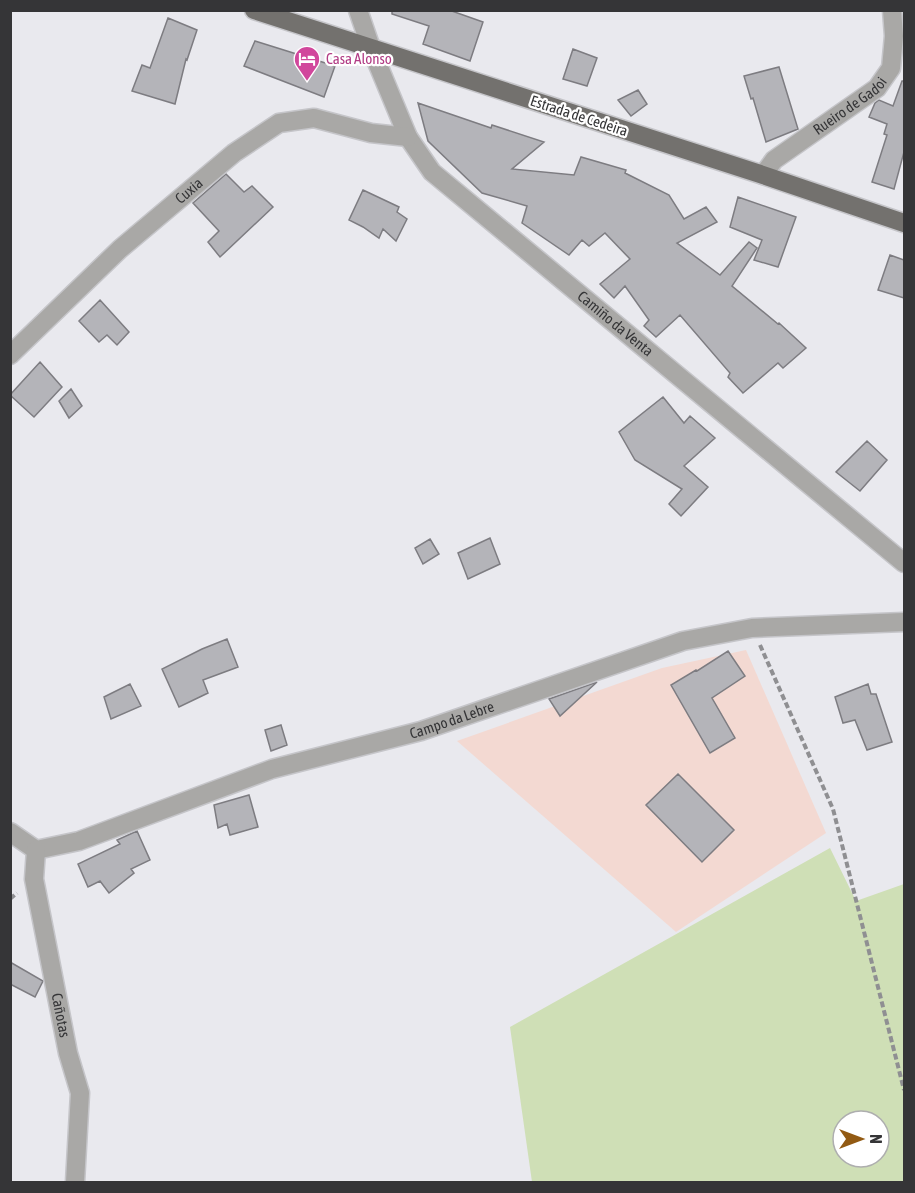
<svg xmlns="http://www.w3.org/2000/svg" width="915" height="1193" viewBox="0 0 915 1193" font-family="'Asap Condensed',sans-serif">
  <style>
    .industrial { fill: #f3d9d2 }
    .green { fill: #cfdfb6; fill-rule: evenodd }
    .building { fill: #b4b4b9; stroke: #7d7c81; stroke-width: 1.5 }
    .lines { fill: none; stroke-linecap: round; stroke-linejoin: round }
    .street-casing { stroke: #c5c5c9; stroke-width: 21 }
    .primary-casing { stroke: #c5c5c9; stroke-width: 21 }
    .path { stroke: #8f8f92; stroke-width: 4; stroke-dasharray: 6 3; stroke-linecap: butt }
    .street { stroke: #a9a8a6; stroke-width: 18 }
    .primary { stroke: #73716e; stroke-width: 18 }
    .labels { text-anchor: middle; stroke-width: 4.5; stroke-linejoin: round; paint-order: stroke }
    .hotel-label { font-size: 15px; fill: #b23c85; stroke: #fff; text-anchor: start }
    .street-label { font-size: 15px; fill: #353537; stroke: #fff }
  </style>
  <rect width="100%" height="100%" fill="#e9e9ee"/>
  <path class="industrial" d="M 746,650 L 826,833 L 676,932 L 457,741 L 662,668 Z"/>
  <path class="green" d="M 830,848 L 856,901 L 904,884 L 904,1182 L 532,1182 L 510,1027 ZM 843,1121 L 879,1121 L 879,1157 L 843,1157 Z"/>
  <path class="building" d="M 392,10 L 449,10 L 483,22 L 470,61 L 423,44 L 429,26 L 392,14 Z
    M 168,18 L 197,30 L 187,60 L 186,59 L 175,104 L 132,91 L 142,65 L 150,68 Z
    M 255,41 L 335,66 L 324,97 L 244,66 Z
    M 573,49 L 597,58 L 587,86 L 563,79 Z
    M 779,67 L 798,129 L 766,142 L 753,98 L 751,99 L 744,76 Z
    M 902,81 L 904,81 L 904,152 L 894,189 L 872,182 L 887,135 L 884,134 L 887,124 L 869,117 L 875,103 L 879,100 L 893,106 Z
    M 638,90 L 647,104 L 631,116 L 618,100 Z
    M 418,103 L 491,128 L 492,125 L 544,142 L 512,169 L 574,175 L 581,157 L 626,170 L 625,173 L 669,195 L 684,219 L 706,207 L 717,222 L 677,243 L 720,275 L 749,242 L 757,248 L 732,286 L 778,324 L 779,323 L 806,348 L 783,368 L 778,363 L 743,393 L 728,377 L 730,373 L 680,315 L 656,337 L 644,326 L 649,320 L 625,286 L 614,298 L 600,284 L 630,259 L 605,233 L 589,246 L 582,240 L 569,255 L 522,223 L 527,206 L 482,193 L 428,141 Z
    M 226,174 L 244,192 L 252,186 L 273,207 L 220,257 L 208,242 L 219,231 L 193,203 Z
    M 363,190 L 399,207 L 397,212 L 407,219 L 396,241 L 383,229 L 379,238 L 363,227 L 349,220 Z
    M 738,197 L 796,217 L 778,267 L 754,260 L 762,240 L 730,227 Z
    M 890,255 L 904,260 L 904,298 L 878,290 Z
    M 100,300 L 129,332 L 117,345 L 107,335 L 99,342 L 79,321 Z
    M 40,362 L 62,387 L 34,417 L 10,395 Z
    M 71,389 L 82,406 L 69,418 L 59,401 Z
    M 663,397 L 684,423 L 690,416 L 715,438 L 684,466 L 708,487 L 681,516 L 669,504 L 682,489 L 635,460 L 619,432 Z
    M 867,441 L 887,460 L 860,491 L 836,472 Z
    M 490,538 L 500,564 L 468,579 L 458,553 Z
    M 430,539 L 439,554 L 423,564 L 415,548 Z
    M 227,639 L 238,667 L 203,680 L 208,693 L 179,707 L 162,669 L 202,649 Z
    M 728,651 L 745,676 L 712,698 L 735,738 L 710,753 L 671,685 L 696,670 L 697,671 Z
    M 597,682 L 560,716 L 549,699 Z
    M 130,684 L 141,706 L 111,719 L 104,697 Z
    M 868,684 L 871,694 L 876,694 L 892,742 L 867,750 L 855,720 L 843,723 L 835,697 Z
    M 281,725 L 287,745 L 271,751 L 265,730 Z
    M 678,774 L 734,830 L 702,862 L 646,805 Z
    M 249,795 L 258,827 L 230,835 L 227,824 L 218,828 L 214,805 Z
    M 137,831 L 150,860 L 131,869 L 134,873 L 109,893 L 100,881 L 88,887 L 78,864 L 120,844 L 117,840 Z
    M 10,962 L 43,981 L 35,997 L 10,984 Z"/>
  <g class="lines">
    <g class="street-casing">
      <g id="street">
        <path id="s1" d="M 358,10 L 371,48 L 408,137 L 432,172 L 904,563"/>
        <path id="s2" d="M 763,175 L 774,160 L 877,88 L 891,68 L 894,36 L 892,10"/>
        <path id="s3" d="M 10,355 L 120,249 L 234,153 L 279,123 L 314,118 L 371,133 L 408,137"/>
        <path id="s4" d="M 10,832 L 36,850 L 79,841 L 272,769 L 421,731 L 683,641 L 752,628 L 904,622"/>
        <path id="s5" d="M 36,850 L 34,879 L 68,1053 L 80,1093 L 75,1182"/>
      </g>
    </g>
    <g class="primary-casing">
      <path id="primary" d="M 254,10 L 763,175 L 904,223"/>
    </g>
    <path class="path" d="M 760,645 L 833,809 L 904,1090
      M 10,899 L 17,893"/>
    <use href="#street" class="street"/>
    <use href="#primary" class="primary"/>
  </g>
  <defs>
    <g id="hotel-pin" transform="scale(1.35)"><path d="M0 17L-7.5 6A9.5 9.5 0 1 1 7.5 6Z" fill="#d1479c" stroke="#fff"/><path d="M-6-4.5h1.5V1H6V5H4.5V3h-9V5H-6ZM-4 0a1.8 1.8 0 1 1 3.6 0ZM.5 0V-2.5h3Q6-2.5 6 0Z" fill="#fff"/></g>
  </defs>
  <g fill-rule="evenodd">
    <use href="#hotel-pin" x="307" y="59"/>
  </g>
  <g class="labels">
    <g class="hotel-label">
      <text x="326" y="64">Casa Alonso</text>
    </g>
    <g class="street-label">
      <text dy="5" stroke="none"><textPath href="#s2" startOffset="112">Rueiro de Gadoi</textPath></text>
      <text transform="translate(579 116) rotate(18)" y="5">Estrada de Cedeira</text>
      <text dy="5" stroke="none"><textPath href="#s3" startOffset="243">Cuxia</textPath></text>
      <text dy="5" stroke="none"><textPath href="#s1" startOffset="417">Camiño da Venta</textPath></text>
      <text dy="5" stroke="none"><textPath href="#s4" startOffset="468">Campo da Lebre</textPath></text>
      <text dy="5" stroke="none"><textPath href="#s5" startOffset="168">Cañotas</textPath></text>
    </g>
  </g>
  <rect width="915" height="1193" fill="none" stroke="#353537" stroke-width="24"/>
  <g transform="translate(861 1139) rotate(90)"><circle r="28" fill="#ffffff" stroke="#aeaeaf" stroke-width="1.5"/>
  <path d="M0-4.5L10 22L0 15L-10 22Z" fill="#925a13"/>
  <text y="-9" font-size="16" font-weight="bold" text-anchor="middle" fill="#353537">N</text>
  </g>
</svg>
